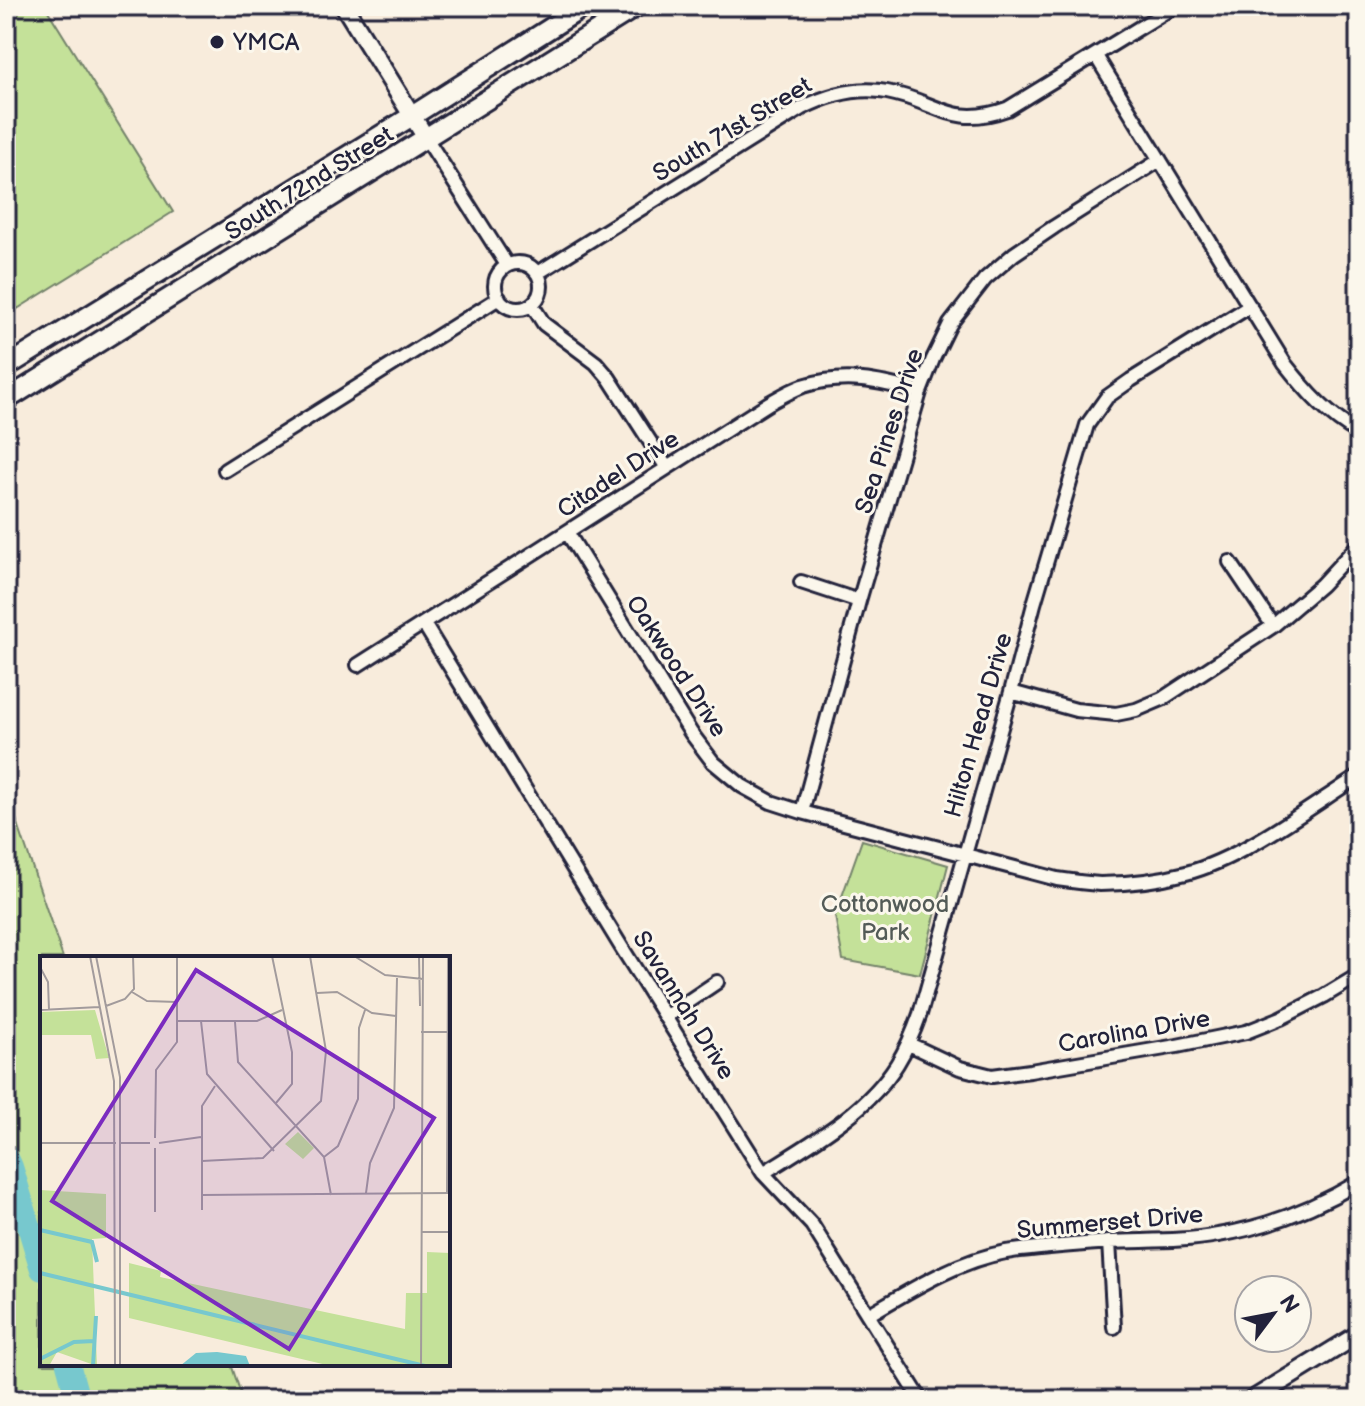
<svg xmlns="http://www.w3.org/2000/svg" width="1365" height="1406" viewBox="0 0 1365 1406" font-family="'Balsamiq Sans',sans-serif">
  <style>
    .green { fill: #c4e199; stroke: #73826a; stroke-width: 2 }
    .lines { fill: none; stroke-linecap: round; stroke-linejoin: round }
    .river { stroke: #77c8ce; stroke-width: 24 }
    .street-casing { stroke: #22223b; stroke-width: 18 }
    .secondary-casing { stroke: #22223b; stroke-width: 22 }
    .primary-casing { stroke: #22223b; stroke-width: 24 }
    .street { stroke: #fbf7ec; stroke-width: 12 }
    .secondary { stroke: #fbf7ec; stroke-width: 16 }
    .primary { stroke: #fbf7ec; stroke-width: 18 }
    .poi-dot { fill: #22223b; stroke: #fbf7ec; stroke-width: 3 }
    .labels { text-anchor: middle; stroke-width: 6; stroke-linejoin: round; paint-order: stroke }
    .poi-label { font-size: 24px; fill: #22223b; stroke: #fbf7ec; text-anchor: start }
    .street-label { font-size: 24px; fill: #22223b; stroke: #fbf7ec }
    .park-label { font-size: 24px; fill: #535b57; stroke: #fbf7ec }
    .inset-river { fill: none; stroke: #77c8ce; stroke-width: 4 }
    .inset-road { fill: none; stroke: #a29b9c; stroke-width: 2 }
    .view { fill: #7b2cbf; fill-opacity: 0.15; stroke: #7b2cbf; stroke-width: 4 }
    .inset-edge { fill: none; stroke: #22223b; stroke-width: 4 }
  </style>
  <rect width="100%" height="100%" fill="#f8ecdc"/>
  <filter id="ink" filterUnits="userSpaceOnUse"><feTurbulence type="fractalNoise" baseFrequency=".0125" numOctaves="2"/><feDisplacementMap in="SourceGraphic" scale="16" xChannelSelector="R" yChannelSelector="G"/><feConvolveMatrix kernelMatrix="1 2 1 2 8 2 1 2 1" color-interpolation-filters="sRGB"/></filter>
  <g filter="url(#ink)">
    <path class="green" d="M 6,6 L 45,6 L 173,212 L 6,316 Z
      M 6,789 L 63,958 L 42,958 L 42,1364 L 231,1364 L 243,1400 L 6,1400 Z
      M 862,840 L 948,865 L 920,974 L 843,960 L 835,916 Z"/>
    <g class="lines">
      <path class="river" d="M 6,1156 L 11,1167 L 42,1269
        M 68,1364 L 78,1400"/>
      <g class="street-casing">
        <path id="street" d="M 1096,56 L 1285,364 C 1307,392 1328,416 1359,433
          M 426,138 L 507,265
          M495 286a23 23 0 1 1 46 0a23 23 0 1 1-46 0Z
          M 538,273 L 802,108 C 828,95 857,86 887,92 C 937,101 951,129 1007,109 L 1175,6
          M 532,305 L 544,324 L 596,363 L 609,378 L 667,468
          M 225,470 L 499,298
          M 567,532 L 691,733 L 713,762 L 742,786 L 771,802 L 802,812 L 1057,879 C 1071,881 1086,883 1100,884 C 1128,884 1159,880 1186,873 C 1242,859 1310,807 1359,776
          M 1230,562 L 1273,626
          M 801,582 L 859,601
          M 424,624 L 622,948 L 763,1173 L 812,1225 L 921,1400
          M 358,665 L 769,403 C 780,397 792,390 803,386 C 845,373 879,381 920,392
          M 1011,692 L 1076,710 L 1116,714 L 1136,710 L 1162,699 L 1273,626 L 1321,585 L 1359,544
          M 802,812 L 859,601 L 920,392 L 933,359 L 950,324 L 985,279 L 1014,254 L 1054,227 L 1160,160
          M 665,1017 L 717,982
          M 909,1044 L 960,1068 L 992,1076 L 1030,1071 L 1177,1046 L 1246,1032 L 1281,1018 L 1324,996 L 1359,975
          M 763,1173 C 811,1143 866,1113 897,1064 C 907,1048 914,1031 920,1014 L 1011,692 L 1034,604 L 1087,425 L 1107,397 L 1131,380 L 1250,306
          M 1109,1242 L 1114,1327
          M 868,1315 C 911,1290 956,1261 1006,1252 C 1039,1247 1075,1245 1109,1242 C 1145,1240 1181,1242 1218,1235 C 1268,1227 1315,1208 1359,1182"/>
      </g>
      <g class="secondary-casing">
        <path id="secondary" d="M 344,6 L 426,138
          M 1252,1400 L 1359,1334"/>
      </g>
      <g class="primary-casing">
        <path id="primary" d="M 6,367 L 412,116 L 585,6
          M 6,400 L 637,6"/>
      </g>
      <use href="#street" class="street"/>
      <use href="#secondary" class="secondary"/>
      <use href="#primary" class="primary"/>
    </g>
  </g>
  <circle class="poi-dot" cx="217" cy="42" r="8"/>
  <g class="labels">
    <g class="poi-label">
      <text x="233" y="50">YMCA</text>
    </g>
    <g class="street-label">
      <text transform="translate(732 129) rotate(-31)" y="8">South 71st Street</text>
      <text transform="translate(309 183) rotate(-32)" y="8">South 72nd Street</text>
      <text transform="translate(889 431) rotate(-72)" y="8">Sea Pines Drive</text>
      <text transform="translate(618 474) rotate(-33)" y="8">Citadel Drive</text>
      <text transform="translate(677 666) rotate(57)" y="8">Oakwood Drive</text>
      <text transform="translate(978 725) rotate(-74)" y="8">Hilton Head Drive</text>
      <text transform="translate(684 1005) rotate(58)" y="8">Savannah Drive</text>
      <text transform="translate(1134 1031) rotate(-10)" y="8">Carolina Drive</text>
      <text transform="translate(1110 1222) rotate(-5)" y="8">Summerset Drive</text>
    </g>
    <g class="park-label">
      <text x="885" y="912">Cottonwood<tspan x="885" dy="28">Park</tspan></text>
    </g>
  </g>
  <g transform="translate(40 956)">
    <rect width="410" height="410" fill="#f8ecdc"/>
    <path d="M 55,54 L 69,102 L 56,103 L 51,79 L 0,79 L 0,56 ZM 258,176 L 274,192 L 263,203 L 245,188 ZM 0,234 L 66,238 L 66,282 L 52,283 L 57,410 L 17,396 L 9,410 L 0,410 ZM 387,296 L 410,297 L 410,410 L 291,410 L 89,362 L 89,307 L 121,315 L 120,321 L 365,373 L 366,337 L 387,337 Z" fill="#c4e199"/>
    <path d="M 177,396 L 206,400 L 210,410 L 140,410 L 156,397 Z" fill="#77c8ce"/>
    <path class="inset-river" d="M 0,274 L 52,286 L 57,306M 0,317 L 385,410M 0,403 L 34,386 L 54,385M 53,410 L 56,360"/>
    <path class="inset-road" d="M 50,0 L 74,125 L 75,410M 56,0 L 80,121 L 80,410M 232,0 L 252,96 L 252,128 L 236,147M 314,0 L 345,19 L 383,23M 379,0 L 380,50M 0,11 L 8,26 L 9,54M 92,36 L 107,45 L 137,46M 277,37 L 297,36 L 332,57 L 356,60M 66,50 L 85,43 L 94,33 L 93,0M 0,54 L 59,51M 137,65 L 217,65 L 242,54M 161,65 L 167,118 L 234,195M 195,66 L 198,106 L 284,201 L 291,239M 381,76 L 410,76M 115,182 L 116,114 L 137,86 L 137,0M 0,187 L 76,187M 80,187 L 110,187M 119,187 L 161,181M 115,192 L 115,256M 284,201 L 298,190 L 318,143 L 319,72 L 325,54M 162,205 L 223,202 L 281,145 L 286,95 L 270,0M 326,237 L 330,207 L 354,152 L 357,22M 407,237 L 408,0M 162,239 L 410,237M 162,254 L 162,150 L 175,130M 381,276 L 410,276M 381,410 L 383,0"/>
    <path class="view" d="M 156,14 L 394,162 L 249,393 L 12,245 Z"/>
    <rect width="410" height="410" class="inset-edge"/>
  </g>
  <rect width="1365" height="1406" fill="none" stroke="#fbf7ec" stroke-width="32"/>
  <rect x="16" y="16" width="1333" height="1374" fill="none" stroke="#22223b" stroke-width="3" filter="url(#ink)"/>
  <g transform="translate(1273 1314) rotate(58)"><circle r="38" fill="#fbf7ec" stroke="#a4a2a5" stroke-width="2"/>
  <path d="M0-6L14 30L0 20L-14 30Z" fill="#22223b"/>
  <text y="-12" font-size="22" font-weight="bold" text-anchor="middle" fill="#22223b">N</text>
  </g>
</svg>
